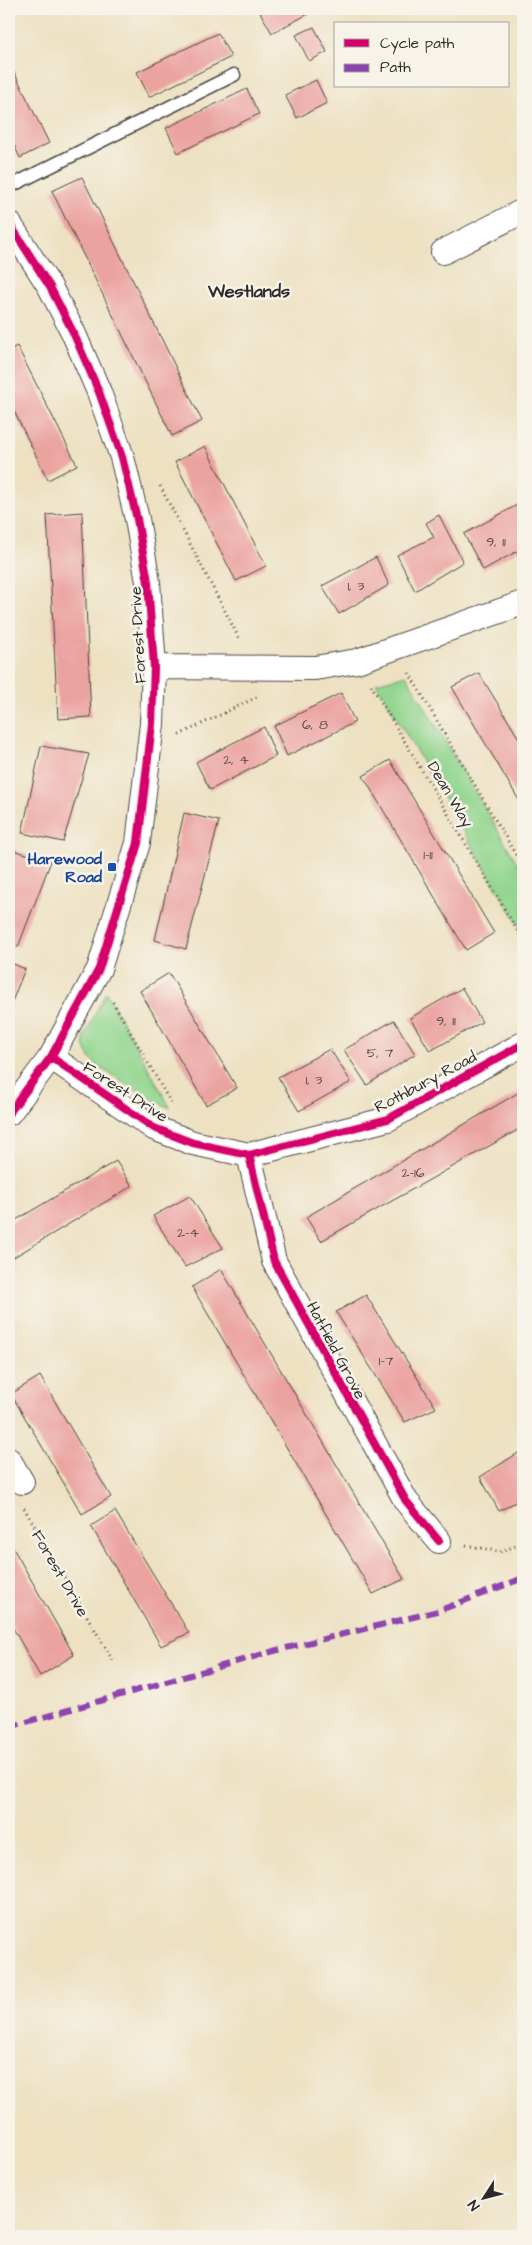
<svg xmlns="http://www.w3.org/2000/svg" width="532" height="2245" viewBox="0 0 532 2245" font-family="'Architects Daughter',sans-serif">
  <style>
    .green { fill: #92d68f; stroke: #5e805d }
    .building { fill: #eba3a0 }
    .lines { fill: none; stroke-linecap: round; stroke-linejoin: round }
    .lane-casing { stroke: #484642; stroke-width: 15 }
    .street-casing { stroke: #484642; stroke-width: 26 }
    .path { stroke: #484642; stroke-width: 3; stroke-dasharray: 1 4; stroke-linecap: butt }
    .lane { stroke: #fff; stroke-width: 12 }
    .street { stroke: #fff; stroke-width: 24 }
    .quiet { stroke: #8e44ad; stroke-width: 6; stroke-dasharray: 12 6; stroke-linecap: butt }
    .cycleway-casing { stroke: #f7f3e8; stroke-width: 11 }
    .cycleway { stroke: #d6006c; stroke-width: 8 }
    .transit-dot { fill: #1a4fb4; stroke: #f7f3e8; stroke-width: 2 }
    .labels { text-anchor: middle; stroke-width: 5; stroke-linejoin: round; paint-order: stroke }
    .number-label { font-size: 14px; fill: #5b4948 }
    .street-label { font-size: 16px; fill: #2b2b2b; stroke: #f7f3e8 }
    .transit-label { font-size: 16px; font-weight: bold; fill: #164399; stroke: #f7f3e8; text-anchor: end }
    .neighbourhood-label { font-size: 18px; font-weight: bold; fill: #2b2b2b; stroke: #f7f3e8 }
  </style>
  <rect width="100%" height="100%" fill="#f7f3e8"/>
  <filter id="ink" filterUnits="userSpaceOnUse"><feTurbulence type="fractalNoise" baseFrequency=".02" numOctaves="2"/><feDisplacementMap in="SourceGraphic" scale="10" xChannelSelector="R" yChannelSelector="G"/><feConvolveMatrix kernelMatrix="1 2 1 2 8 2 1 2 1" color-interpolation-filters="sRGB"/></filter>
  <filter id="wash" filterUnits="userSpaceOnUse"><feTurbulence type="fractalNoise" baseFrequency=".0096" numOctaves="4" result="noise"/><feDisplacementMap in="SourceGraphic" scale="20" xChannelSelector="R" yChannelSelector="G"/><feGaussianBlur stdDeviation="1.12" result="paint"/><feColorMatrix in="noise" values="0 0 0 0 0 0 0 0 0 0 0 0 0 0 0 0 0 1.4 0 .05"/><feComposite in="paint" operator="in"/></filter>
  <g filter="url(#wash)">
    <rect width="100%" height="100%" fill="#ede1c2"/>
    <path class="green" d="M 406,675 L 523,873 L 523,932 L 376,683 Z
      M 106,992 L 170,1107 L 162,1105 L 97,1066 C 89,1057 83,1050 84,1037 Z"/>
    <g id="blocks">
      <path class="building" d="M 258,9 L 318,9 L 272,33 Z
        M 314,27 L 327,52 L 309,61 L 296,35 Z
        M 218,33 L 231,57 L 149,97 L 137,72 Z
        M 9,62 L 49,143 L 20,158 L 9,134 Z
        M 316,80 L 327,103 L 297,118 L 285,95 Z
        M 247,89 L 259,114 L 178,153 L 166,128 Z
        M 82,177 L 202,421 L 172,436 L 52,191 Z
        M 17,346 L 77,465 L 48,480 L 9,401 L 9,350 Z
        M 205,446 L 266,566 L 236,581 L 175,462 Z
        M 519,504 L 523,514 L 523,548 L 483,570 L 464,534 Z
        M 82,512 L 91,717 L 58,719 L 47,515 Z
        M 439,515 L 463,562 L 415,591 L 397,555 L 434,537 L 426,523 Z
        M 376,557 L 389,585 L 339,614 L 322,586 Z
        M 479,673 L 523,745 L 523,807 L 452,687 Z
        M 341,693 L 355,722 L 287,756 L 274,726 Z
        M 264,727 L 276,756 L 210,790 L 196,762 Z
        M 41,746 L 89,754 L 63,842 L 22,833 Z
        M 390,760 L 494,933 L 466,950 L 363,776 Z
        M 184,813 L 219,821 L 186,949 L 155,940 Z
        M 9,849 L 51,861 L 18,947 L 9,945 Z
        M 9,962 L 25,969 L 9,1009 Z
        M 169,973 L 237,1088 L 206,1105 L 140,991 Z
        M 462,988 L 482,1022 L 430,1051 L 410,1018 Z
        M 394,1020 L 415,1054 L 367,1085 L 344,1050 Z
        M 330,1049 L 351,1082 L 299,1111 L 278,1077 Z
        M 523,1090 L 523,1127 L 321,1241 L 306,1217 Z
        M 116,1161 L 132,1186 L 9,1260 L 9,1224 Z
        M 190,1196 L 223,1248 L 185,1267 L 153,1216 Z
        M 221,1269 L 404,1579 L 373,1594 L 192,1287 Z
        M 366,1295 L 436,1408 L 405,1422 L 336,1312 Z
        M 40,1376 L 111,1497 L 82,1514 L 11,1394 Z
        M 523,1450 L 523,1498 L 499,1511 L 480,1477 Z
        M 115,1511 L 189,1633 L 161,1646 L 91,1526 Z
        M 13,1548 L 74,1655 L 40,1676 L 9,1621 L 9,1550 Z"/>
    </g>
  </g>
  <g filter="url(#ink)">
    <use href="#blocks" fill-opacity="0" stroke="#484642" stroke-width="1"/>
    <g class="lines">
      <g class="lane-casing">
        <path id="lane" d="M 9,187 L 234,75"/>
      </g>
      <g class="street-casing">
        <path id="street" d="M 9,223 L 50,287 L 73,332 L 99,392 L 122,457 L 137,519 L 148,582 L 154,667 L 152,724 L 138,843 L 99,969 L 51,1057 L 9,1113
          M 443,252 L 523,211
          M 154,667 L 315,668 L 357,661 L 523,603
          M 51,1057 L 154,1128 L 193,1143 L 249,1155 L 388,1119 L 523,1044
          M 249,1155 L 274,1261 L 406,1501 L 439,1541
          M 9,1460 L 22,1482"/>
      </g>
      <path class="path" d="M 160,486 L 240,640
        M 409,673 L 523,867
        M 371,685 L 523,940
        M 179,735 L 257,697
        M 113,1002 L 171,1103
        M 24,1508 L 113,1661
        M 466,1545 L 500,1552 L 523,1543"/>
      <use href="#lane" class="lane"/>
      <use href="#street" class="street"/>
      <path class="quiet" d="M 9,1727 L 274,1651 L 438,1611 L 523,1578"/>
      <g class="cycleway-casing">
        <path id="cycleway" d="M 9,223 L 50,287 L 73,332 L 99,392 L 122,457 L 137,519 L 148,582 L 154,667 L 152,724 L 138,843 L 99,969 L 51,1057 L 9,1113
          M 51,1057 L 154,1128 L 193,1143 L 249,1155 L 388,1119 L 523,1044
          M 249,1155 L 274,1261 L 406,1501 L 439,1541"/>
      </g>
      <use href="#cycleway" class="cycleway"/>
    </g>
  </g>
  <rect class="transit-dot" x="107" y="862" width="10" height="10" rx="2.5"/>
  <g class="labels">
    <g class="number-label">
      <text x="496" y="546">9, 11</text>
      <text x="356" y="590">1, 3</text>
      <text x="315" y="729">6, 8</text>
      <text x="236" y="764">2, 4</text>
      <text x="428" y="859">1-11</text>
      <text x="446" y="1025">9, 11</text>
      <text x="380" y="1057">5, 7</text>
      <text x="314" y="1084">1, 3</text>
      <text x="413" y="1177">2-16</text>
      <text x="188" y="1237">2-4</text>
      <text x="386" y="1365">1-7</text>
    </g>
    <g class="street-label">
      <text transform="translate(137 635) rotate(-93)" y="6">Forest Drive</text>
      <text transform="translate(451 794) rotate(59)" y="6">Dean Way</text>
      <text transform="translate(425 1081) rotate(-28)" y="6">Rothbury Road</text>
      <text transform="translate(126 1091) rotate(33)" y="6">Forest Drive</text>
      <text transform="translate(337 1350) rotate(62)" y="6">Hatfield Grove</text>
      <text transform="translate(61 1573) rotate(60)" y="6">Forest Drive</text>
    </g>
    <g class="transit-label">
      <text x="102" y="864">Harewood<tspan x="102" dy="18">Road</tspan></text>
    </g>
    <g class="neighbourhood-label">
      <text x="249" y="297">Westlands</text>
    </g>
  </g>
  <rect width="532" height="2245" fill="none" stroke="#f7f3e8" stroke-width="30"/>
  <rect x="334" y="22" width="175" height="65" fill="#f7f3e8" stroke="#a5a39c"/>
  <rect x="344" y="39" width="25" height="8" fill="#d6006c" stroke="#a5a39c"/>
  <text x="380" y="48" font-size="15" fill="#2b2b2b">Cycle path</text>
  <rect x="344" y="64" width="25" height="8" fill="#8e44ad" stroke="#a5a39c"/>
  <text x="380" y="72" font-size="15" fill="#2b2b2b">Path</text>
  <g transform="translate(484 2198) rotate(234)" stroke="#f7f3e8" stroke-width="4" paint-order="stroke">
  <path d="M0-4L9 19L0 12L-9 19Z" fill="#2b2b2b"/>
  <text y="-8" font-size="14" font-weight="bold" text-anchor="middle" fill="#2b2b2b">N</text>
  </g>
</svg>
